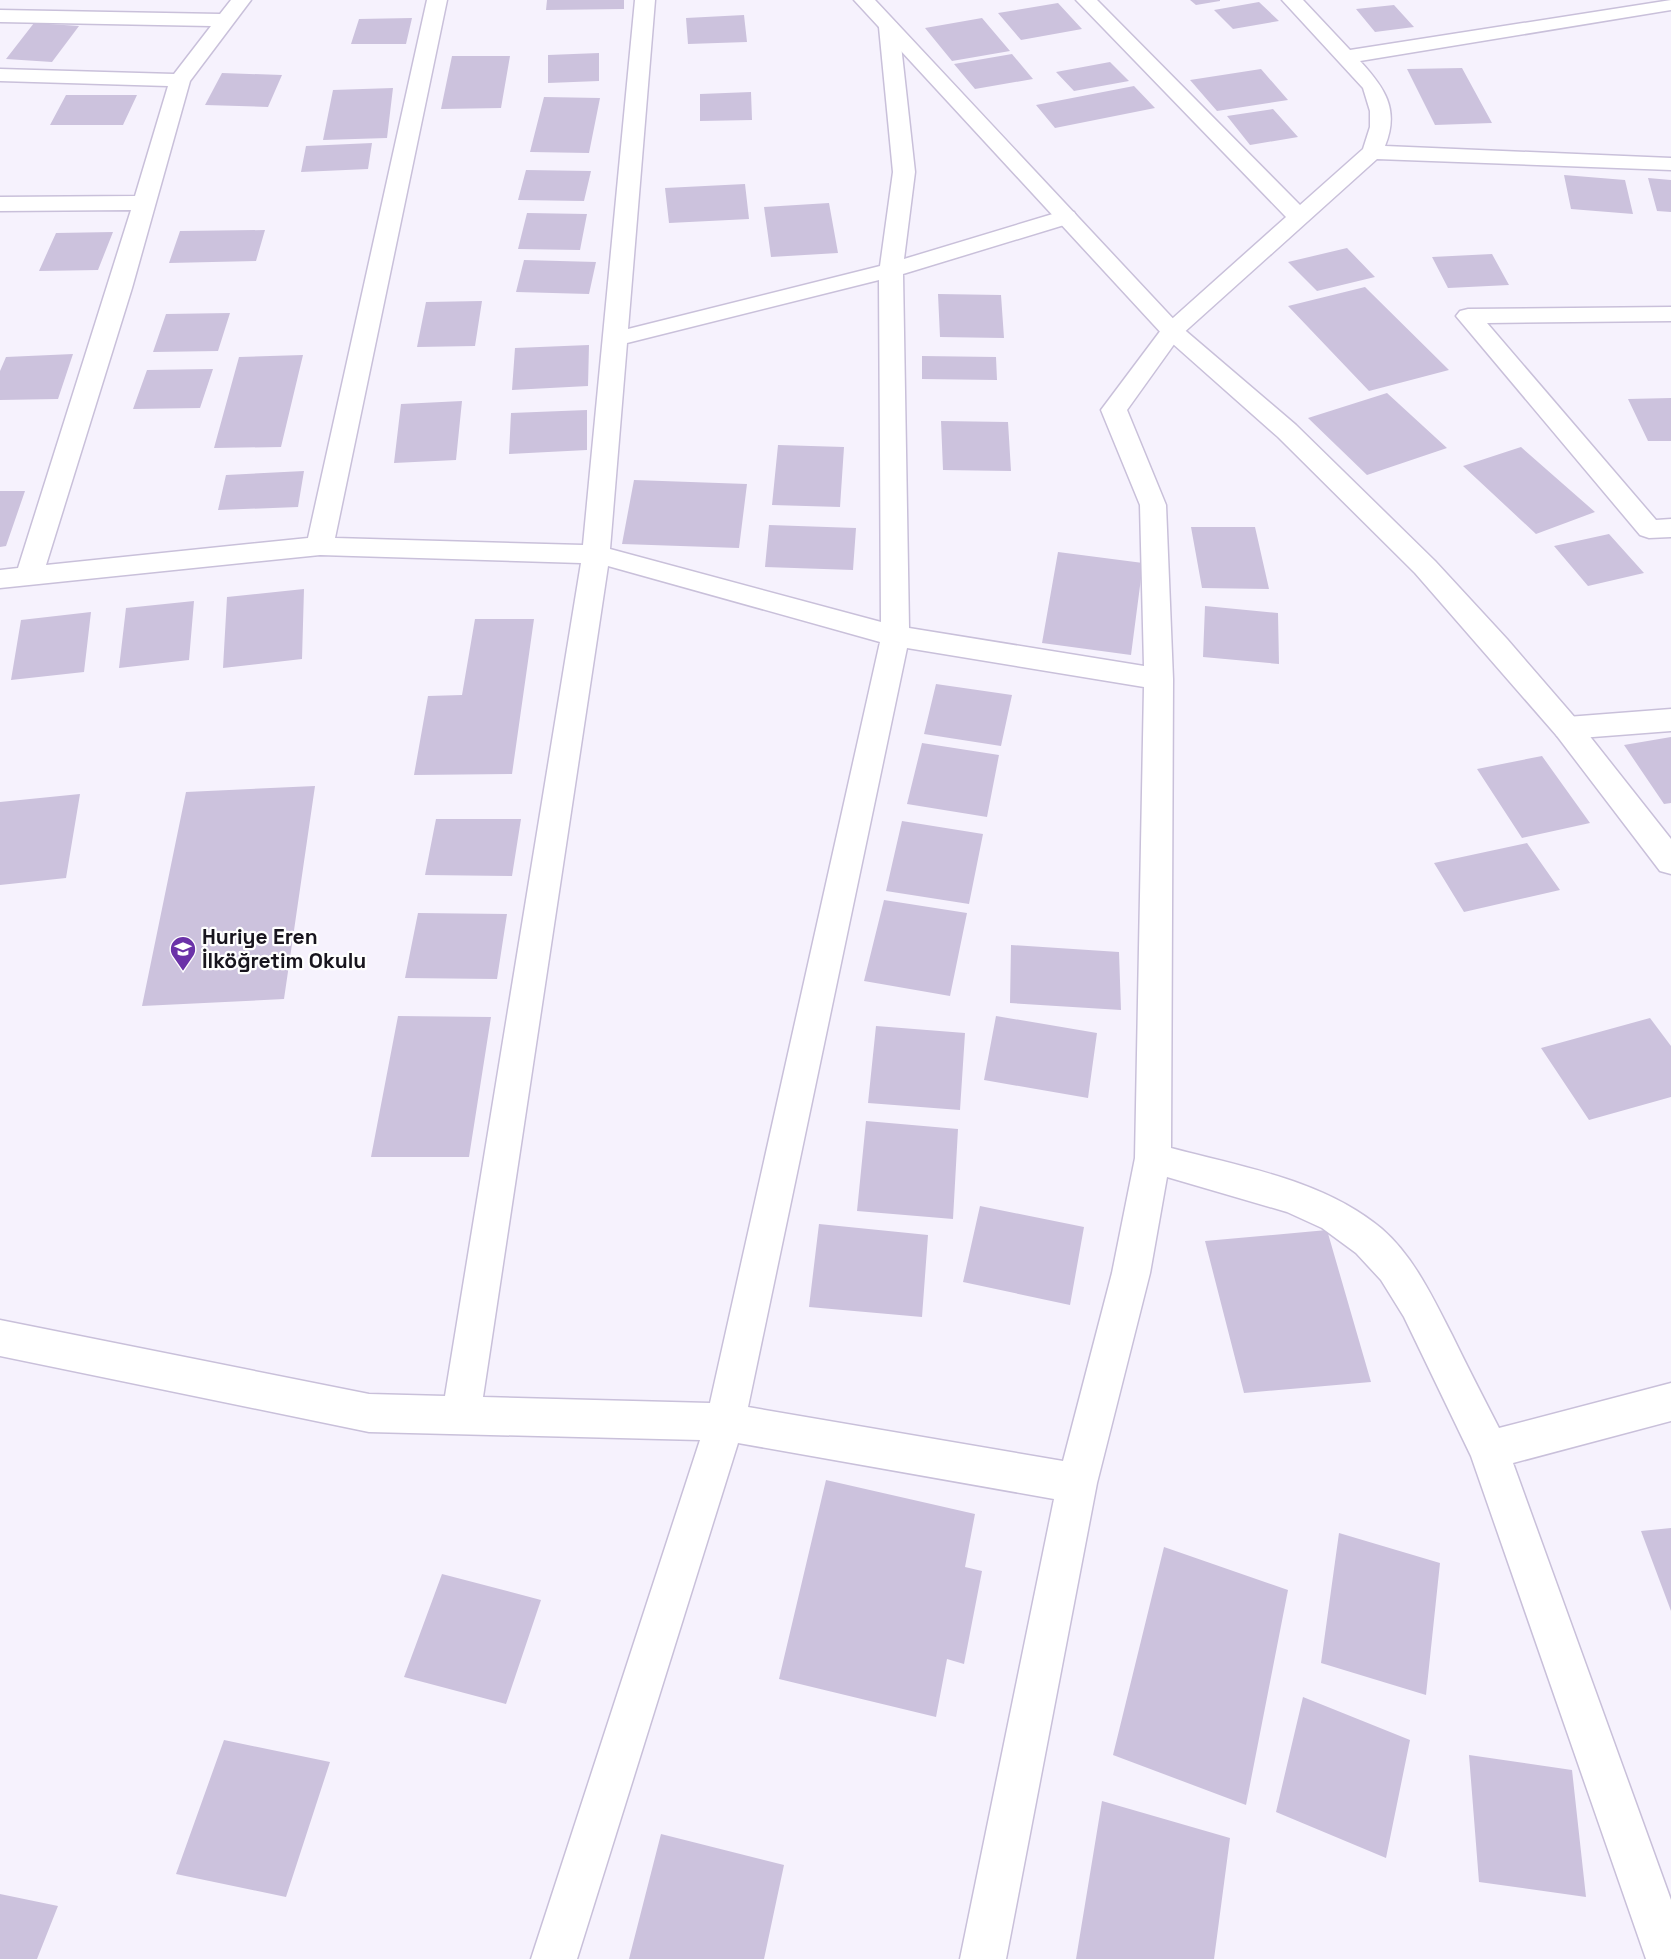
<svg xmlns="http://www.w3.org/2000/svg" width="1671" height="1959" viewBox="0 0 1671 1959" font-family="'Space Grotesk',sans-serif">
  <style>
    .building { fill: #ccc2dd }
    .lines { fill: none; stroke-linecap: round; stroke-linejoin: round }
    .minor-casing { stroke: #c9c0da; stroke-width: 3 }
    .tertiary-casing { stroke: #c9c0da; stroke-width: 3 }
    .minor { fill: #fff; fill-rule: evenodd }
    .tertiary { fill: #fff; fill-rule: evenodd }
    .labels { text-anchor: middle; stroke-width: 4.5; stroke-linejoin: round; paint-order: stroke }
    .poi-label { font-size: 21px; font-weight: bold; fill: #18151e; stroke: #fff; text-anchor: start }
  </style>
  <rect width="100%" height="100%" fill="#f6f2fd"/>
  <path class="building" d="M 547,0 L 624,0 L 624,9 L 546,10 Z
    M 1190,0 L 1220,0 L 1220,1 L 1196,5 Z
    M 1259,2 L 1279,21 L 1233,29 L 1214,10 Z
    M 1058,3 L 1082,29 L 1021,40 L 998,13 Z
    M 1394,5 L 1414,27 L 1375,32 L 1356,9 Z
    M 744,15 L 747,42 L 688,44 L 686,18 Z
    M 412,18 L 406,44 L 351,44 L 359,19 Z
    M 982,18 L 1010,51 L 952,61 L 925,28 Z
    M 34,23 L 79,26 L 52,62 L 6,59 Z
    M 599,53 L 599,81 L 548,83 L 548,55 Z
    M 1012,54 L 1033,79 L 975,89 L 954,64 Z
    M 452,56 L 510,56 L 501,108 L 441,109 Z
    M 1110,62 L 1129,81 L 1074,91 L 1056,72 Z
    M 1462,68 L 1492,123 L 1435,125 L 1407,69 Z
    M 1261,69 L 1288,100 L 1217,111 L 1190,80 Z
    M 222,73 L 282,75 L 268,107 L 205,105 Z
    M 1134,86 L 1155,108 L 1055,128 L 1036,105 Z
    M 393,88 L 387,138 L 323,140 L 333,90 Z
    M 751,92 L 752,120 L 700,121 L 700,94 Z
    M 66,95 L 137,95 L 123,125 L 50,125 Z
    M 544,97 L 600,98 L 589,153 L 530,152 Z
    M 1273,109 L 1298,137 L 1250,145 L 1227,116 Z
    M 372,143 L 368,169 L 301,172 L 306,146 Z
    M 526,170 L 591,171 L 584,201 L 518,200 Z
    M 1564,175 L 1625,180 L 1633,214 L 1571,209 Z
    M 1648,178 L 1671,180 L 1671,212 L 1657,211 Z
    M 745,184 L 749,219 L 669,223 L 665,188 Z
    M 829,203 L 838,253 L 771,257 L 764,207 Z
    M 527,213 L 587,214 L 580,250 L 518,249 Z
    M 265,230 L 256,261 L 169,263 L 180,231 Z
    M 113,232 L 98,270 L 39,271 L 56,233 Z
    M 1347,248 L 1375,277 L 1317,291 L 1288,262 Z
    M 1492,254 L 1509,285 L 1448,288 L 1432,257 Z
    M 524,260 L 596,262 L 589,294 L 516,292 Z
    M 1365,287 L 1449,370 L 1369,391 L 1288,306 Z
    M 938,294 L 1001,295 L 1004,338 L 940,337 Z
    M 482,301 L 475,346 L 417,347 L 426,302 Z
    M 230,313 L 218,351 L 153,352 L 166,314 Z
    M 589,345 L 588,386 L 512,390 L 515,348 Z
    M 73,354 L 58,399 L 0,400 L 0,371 L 6,357 Z
    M 303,355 L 281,447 L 214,448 L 239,357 Z
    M 922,356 L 996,357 L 997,380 L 922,379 Z
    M 213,369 L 200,408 L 133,409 L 147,370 Z
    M 1387,393 L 1447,448 L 1367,475 L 1308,418 Z
    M 1671,398 L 1671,441 L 1648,441 L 1628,399 Z
    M 462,401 L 456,460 L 394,463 L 401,404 Z
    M 587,410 L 587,450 L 509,454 L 511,413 Z
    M 941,421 L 1008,422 L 1011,471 L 943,470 Z
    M 778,445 L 844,447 L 840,507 L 772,505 Z
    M 1521,447 L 1595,512 L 1536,534 L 1463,466 Z
    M 304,471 L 298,507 L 218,510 L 226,475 Z
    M 634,480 L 747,484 L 739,548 L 622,544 Z
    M 0,491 L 25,491 L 6,546 L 0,547 Z
    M 769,525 L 856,528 L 853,570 L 765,567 Z
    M 1191,527 L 1255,527 L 1269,589 L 1202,588 Z
    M 1609,534 L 1644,573 L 1588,586 L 1554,546 Z
    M 1058,552 L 1143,563 L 1131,655 L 1042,643 Z
    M 304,589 L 302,659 L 223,668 L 227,597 Z
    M 194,601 L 189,660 L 119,668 L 126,608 Z
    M 1205,606 L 1278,613 L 1279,664 L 1203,657 Z
    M 91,612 L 84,672 L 11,680 L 21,620 Z
    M 475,619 L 534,619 L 512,774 L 414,775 L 428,696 L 462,695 Z
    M 936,684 L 1012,695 L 1001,746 L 924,734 Z
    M 1671,737 L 1671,803 L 1664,804 L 1624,745 Z
    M 922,743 L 999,755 L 987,817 L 907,804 Z
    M 1542,756 L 1590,823 L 1522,838 L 1477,769 Z
    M 315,786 L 284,999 L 142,1006 L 186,792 Z
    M 80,794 L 66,878 L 0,885 L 0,802 Z
    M 436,819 L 521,819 L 512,876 L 425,875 Z
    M 902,821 L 983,834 L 969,904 L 886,891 Z
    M 1527,843 L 1560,890 L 1464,912 L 1434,863 Z
    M 884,900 L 967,913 L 950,996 L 864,981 Z
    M 418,913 L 507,914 L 497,979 L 405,978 Z
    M 1011,945 L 1119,952 L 1121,1010 L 1010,1003 Z
    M 398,1016 L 491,1017 L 469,1157 L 371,1157 Z
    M 996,1016 L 1097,1033 L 1088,1098 L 984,1080 Z
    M 1650,1018 L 1671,1046 L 1671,1097 L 1589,1120 L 1541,1048 Z
    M 876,1026 L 965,1033 L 960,1110 L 868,1103 Z
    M 866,1121 L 958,1129 L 953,1219 L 857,1211 Z
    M 980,1206 L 1084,1227 L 1070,1305 L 963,1282 Z
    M 819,1224 L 928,1235 L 922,1317 L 809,1307 Z
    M 1327,1230 L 1371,1382 L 1244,1393 L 1205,1241 Z
    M 826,1480 L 975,1514 L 965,1567 L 982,1571 L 964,1664 L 947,1659 L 936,1717 L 779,1679 Z
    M 1671,1528 L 1671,1611 L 1641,1531 Z
    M 1339,1533 L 1440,1563 L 1426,1695 L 1321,1663 Z
    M 1164,1547 L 1288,1590 L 1246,1805 L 1113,1755 Z
    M 442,1574 L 541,1600 L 506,1704 L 404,1677 Z
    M 1303,1697 L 1410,1740 L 1386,1858 L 1276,1812 Z
    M 224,1740 L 330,1762 L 286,1897 L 176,1874 Z
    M 1469,1755 L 1572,1770 L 1586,1897 L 1479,1882 Z
    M 1102,1801 L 1230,1838 L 1214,1959 L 1076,1959 Z
    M 661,1834 L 784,1865 L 764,1959 L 629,1959 Z
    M 0,1894 L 58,1906 L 37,1959 L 0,1959 Z"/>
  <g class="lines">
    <g class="minor-casing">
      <path id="minor" d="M 231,0 L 251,0 L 190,81 L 132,288 L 46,565 L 308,538 L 427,0 L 447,0 L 335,538 L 583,545 L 635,0 L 655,0 L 628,329 L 880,266 L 893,172 L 879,27 L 882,23 L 896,23 L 899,27 L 915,172 L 904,259 L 1066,210 L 1074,212 L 1077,217 L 1074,222 L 903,274 L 909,628 L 1144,666 L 1140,505 L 1101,410 L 1164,326 L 1286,217 L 1076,0 L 1097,0 L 1300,205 L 1363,149 L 1370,127 L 1370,111 L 1363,88 L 1282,0 L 1303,0 L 1350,50 L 1671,0 L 1671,10 L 1360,61 C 1384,87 1400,109 1385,146 L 1671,158 L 1671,170 L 1377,159 L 1180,336 L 1127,410 L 1166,505 L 1173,679 L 1171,1148 C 1242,1167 1324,1180 1382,1229 C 1414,1257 1433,1298 1452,1335 C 1467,1366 1483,1397 1499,1428 L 1671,1383 L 1671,1421 L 1513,1463 L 1671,1900 L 1671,1959 L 1646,1959 L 1471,1456 L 1404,1317 L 1381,1280 L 1356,1253 L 1322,1228 L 1287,1212 L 1167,1177 L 1150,1273 L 1097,1483 L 1006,1959 L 960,1959 L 1054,1499 L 738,1443 L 577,1959 L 531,1959 L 700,1440 L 369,1432 L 0,1356 L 0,1320 L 369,1394 L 445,1396 L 581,563 L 320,555 L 0,588 L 0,570 L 18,568 L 131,210 L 0,211 L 0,197 L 135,196 L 168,86 L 0,81 L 0,69 L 174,74 L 211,26 L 0,22 L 0,10 L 220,14 ZM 879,280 L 881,622 L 610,549 L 627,343 ZM 608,566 L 880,642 L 710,1403 L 483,1397 ZM 907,648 L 1144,687 L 1135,1158 L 1112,1273 L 1063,1461 L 748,1407 Z
        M 1671,307 L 1671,321 L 1487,323 L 1656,520 L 1671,519 L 1671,537 L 1649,538 L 1640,535 L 1456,316 L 1460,311 L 1468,309 Z
        M 1671,709 L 1671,731 L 1567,739 L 1557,736 L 1552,728 L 1557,720 L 1567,717 Z"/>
    </g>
    <g class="tertiary-casing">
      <path id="tertiary" d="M 854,0 L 875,0 L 1180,326 L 1296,425 L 1435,561 L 1507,639 L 1577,720 L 1671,839 L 1671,874 L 1660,871 L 1557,736 L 1415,573 L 1278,437 L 1164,336 Z"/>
    </g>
    <use href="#minor" class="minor"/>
    <use href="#tertiary" class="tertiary"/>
  </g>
  <defs>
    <g id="school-pin" transform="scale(1.35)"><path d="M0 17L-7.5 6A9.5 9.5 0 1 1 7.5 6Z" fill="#6b32a8" stroke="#fff"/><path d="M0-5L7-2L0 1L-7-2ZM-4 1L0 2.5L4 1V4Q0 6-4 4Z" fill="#fff"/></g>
  </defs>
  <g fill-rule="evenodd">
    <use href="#school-pin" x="183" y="949"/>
  </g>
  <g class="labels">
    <g class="poi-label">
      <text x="202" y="944">Huriye Eren<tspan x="202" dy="24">İlköğretim Okulu</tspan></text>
    </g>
  </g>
</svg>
